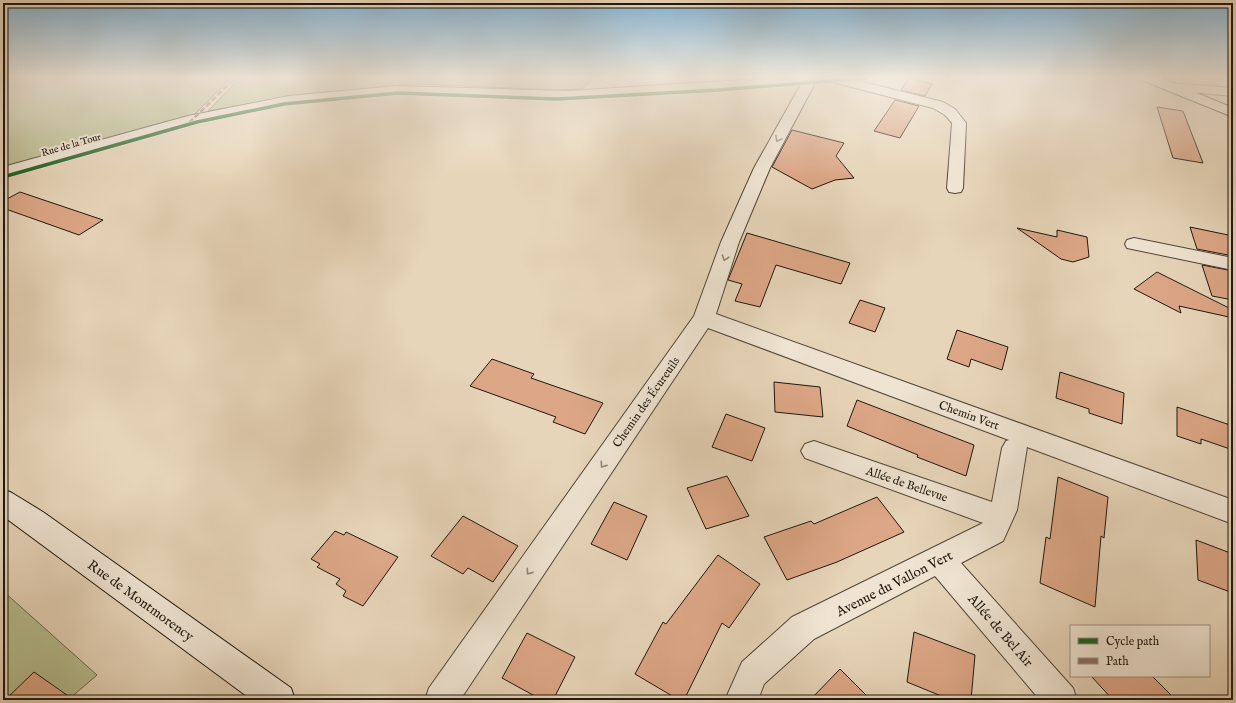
<svg xmlns="http://www.w3.org/2000/svg" width="1236" height="703" viewBox="0 0 1236 703" font-family="'IM FELL English',serif">
  <style>
    .green { fill: #b6bd8f; stroke: #6a6a4e }
    .building { fill: #dda787; stroke: #1f170e }
    .lines { fill: none; stroke-linecap: round; stroke-linejoin: round }
    .street-casing { stroke: #514639; stroke-width: 2 }
    .secondary-casing { stroke: #1f170e; stroke-width: 2 }
    .street { fill: #efe4d2; fill-rule: evenodd }
    .secondary { fill: #efe4d2; fill-rule: evenodd }
    .quiet { stroke: #8d6e63; stroke-width: 2.5; stroke-dasharray: 5.5 2.5; stroke-linecap: butt }
    .cycleway-casing { stroke: #efe4d2; stroke-width: 5 }
    .cycleway { stroke: #1b5e20; stroke-width: 3.5 }
    .oneway { stroke: #91887a }
    .labels { text-anchor: middle; stroke-width: 4; stroke-linejoin: round; paint-order: stroke }
    .far-street-label { font-size: 10px; fill: #1f170e; stroke: #efe4d2 }
    .street-label { font-size: 12px; fill: #1f170e; stroke: #efe4d2 }
    .near-street-label { font-size: 14px; fill: #1f170e; stroke: #efe4d2 }
  </style>
  <rect width="100%" height="100%" fill="#e7d5b9"/>
  <filter id="stains"><feTurbulence type="fractalNoise" baseFrequency=".005" numOctaves="4"/><feColorMatrix values="0 0 0 0 .2 0 0 0 0 .09 0 0 0 0 .02 0 0 0 .5 -.17"/></filter>
  <radialGradient id="worn" r=".72"><stop offset=".6" stop-color="#630" stop-opacity="0"/><stop offset="1" stop-color="#630" stop-opacity=".3"/></radialGradient>
  <path class="green" d="M 3,78 L 231,78 L 194,115 L 3,169 Z
    M 240,78 L 594,78 L 582,89 L 553,90 L 422,84 L 390,86 L 287,97 L 208,111 Z
    M 3,591 L 97,675 L 68,700 L 3,700 Z"/>
  <path class="building" d="M 909,78 L 932,84 L 925,96 L 901,90 Z
    M 895,100 L 919,106 L 900,138 L 874,131 Z
    M 1157,107 L 1183,111 L 1203,163 L 1173,158 Z
    M 792,130 L 844,143 L 836,156 L 854,178 L 835,180 L 812,189 L 772,167 Z
    M 20,192 L 103,220 L 79,235 L 3,208 L 3,201 Z
    M 1190,227 L 1233,236 L 1233,256 L 1197,249 Z
    M 1017,228 L 1057,237 L 1057,230 L 1087,237 L 1089,257 L 1073,262 L 1061,259 Z
    M 747,233 L 850,263 L 841,284 L 776,265 L 760,307 L 735,301 L 742,284 L 728,280 Z
    M 1202,265 L 1233,271 L 1233,300 L 1212,296 Z
    M 1157,272 L 1231,309 L 1229,317 L 1179,306 L 1181,313 L 1134,289 Z
    M 860,300 L 885,308 L 875,332 L 849,323 Z
    M 957,330 L 1008,347 L 1002,370 L 971,359 L 969,367 L 947,359 Z
    M 492,359 L 534,374 L 531,378 L 603,403 L 585,434 L 553,422 L 556,417 L 470,386 Z
    M 1060,372 L 1124,393 L 1122,424 L 1089,413 L 1089,409 L 1056,398 Z
    M 774,382 L 820,387 L 823,417 L 775,412 Z
    M 857,400 L 974,445 L 966,476 L 917,457 L 918,455 L 847,426 Z
    M 1177,407 L 1233,426 L 1233,450 L 1201,439 L 1201,444 L 1177,436 Z
    M 726,414 L 765,428 L 752,461 L 712,447 Z
    M 727,476 L 749,516 L 706,529 L 687,488 Z
    M 1058,477 L 1108,497 L 1104,538 L 1101,536 L 1095,607 L 1040,583 L 1046,537 L 1050,539 Z
    M 877,497 L 904,532 L 837,562 L 787,580 L 764,537 L 811,521 L 814,524 Z
    M 614,502 L 647,516 L 627,560 L 591,544 Z
    M 463,516 L 518,546 L 493,582 L 468,568 L 463,574 L 431,556 Z
    M 335,531 L 344,535 L 346,532 L 398,557 L 363,606 L 343,596 L 346,591 L 336,584 L 340,579 L 317,567 L 320,564 L 311,559 Z
    M 1196,540 L 1233,554 L 1233,593 L 1198,580 Z
    M 718,555 L 760,584 L 729,628 L 722,623 L 684,700 L 679,700 L 635,674 L 663,622 L 666,624 Z
    M 914,632 L 975,655 L 971,700 L 951,700 L 907,682 Z
    M 527,633 L 575,657 L 553,700 L 542,700 L 502,678 Z
    M 840,669 L 871,700 L 810,700 Z
    M 34,672 L 74,700 L 5,700 Z
    M 1091,676 L 1152,676 L 1176,700 L 1113,700 Z"/>
  <g class="lines">
    <g class="street-casing">
      <path id="street" d="M 771,78 L 847,78 L 943,102 L 955,109 L 966,123 L 963,188 L 961,192 L 955,193 L 949,192 L 947,188 L 952,123 L 945,115 L 933,108 L 832,82 L 815,83 L 770,168 L 739,242 L 716,314 L 1233,500 L 1233,524 L 1027,447 L 1017,510 L 1003,541 L 961,563 L 1073,688 L 1077,700 L 1040,700 L 935,576 L 814,639 L 764,684 L 758,700 L 725,700 L 742,662 L 792,617 L 983,523 L 805,458 L 801,451 L 805,444 L 814,441 L 992,502 L 1002,448 L 1006,441 L 1009,440 L 708,328 L 460,700 L 425,700 L 429,688 L 694,316 L 721,242 L 754,168 L 801,84 L 569,99 L 396,94 L 289,104 L 196,123 L 3,177 L 3,167 L 188,116 L 289,96 L 396,86 L 569,91 Z
        M 1171,83 L 1233,88 L 1233,96 L 1166,90 L 1164,87 L 1166,84 Z
        M 1134,238 L 1233,258 L 1233,270 L 1127,248 L 1125,244 L 1127,240 Z"/>
    </g>
    <g class="secondary-casing">
      <path id="secondary" d="M 1142,78 L 1161,78 L 1233,108 L 1233,117 L 1144,81 Z
        M 3,489 L 12,493 L 43,512 L 291,688 L 295,700 L 252,700 L 3,516 Z"/>
    </g>
    <use href="#street" class="street"/>
    <use href="#secondary" class="secondary"/>
    <path class="quiet" d="M 189,123 L 235,78"/>
    <g class="cycleway-casing">
      <path id="cycleway" d="M 3,177 L 197,122 L 284,104 L 398,93 L 557,99 L 718,90 L 866,78"/>
    </g>
    <use href="#cycleway" class="cycleway"/>
  </g>
  <defs><path id="oneway-chevron" d="M-2-3.5L2.5 0L-2 3.5" fill="none" stroke-width="1.6" stroke-linecap="round" stroke-linejoin="round"/></defs>
  <g class="oneway">
    <use href="#oneway-chevron" transform="translate(778 139) rotate(118)"/>
    <use href="#oneway-chevron" transform="translate(725 258) rotate(109)"/>
    <use href="#oneway-chevron" transform="translate(603 465) rotate(125)"/>
    <use href="#oneway-chevron" transform="translate(529 572) rotate(125)"/>
  </g>
  <linearGradient id="sky" x2="0" y2="1"><stop stop-color="#88b5d4"/><stop offset="0.44" stop-color="#f4ece0"/><stop offset="1" stop-color="#f4ece0" stop-opacity="0"/></linearGradient>
  <rect width="1236" height="176" fill="url(#sky)"/>
  <g class="labels">
    <g class="far-street-label">
      <text transform="translate(71 144) rotate(-16)" y="4">Rue de la Tour</text>
    </g>
    <g class="street-label">
      <text transform="translate(646 402) rotate(-55)" y="4">Chemin des Écureuils</text>
      <text transform="translate(969 415) rotate(20)" y="4">Chemin Vert</text>
      <text transform="translate(907 484) rotate(19)" y="4">Allée de Bellevue</text>
    </g>
    <g class="near-street-label">
      <text transform="translate(894 583) rotate(-27)" y="5">Avenue du Vallon Vert</text>
      <text transform="translate(141 600) rotate(36)" y="5">Rue de Montmorency</text>
      <text transform="translate(1001 630) rotate(49)" y="5">Allée de Bel Air</text>
    </g>
  </g>
  <rect width="1236" height="703" fill="none" stroke="#e7d5b9" stroke-width="16"/>
  <rect x="4" y="4" width="1228" height="695" fill="none" stroke="#1f170e" stroke-width="2"/>
  <rect x="8" y="8" width="1220" height="687" fill="none" stroke="#1f170e"/>
  <rect x="1070" y="625" width="140" height="52" fill="#efe4d2" stroke="#9c9284"/>
  <rect x="1078" y="638" width="20" height="6" fill="#1b5e20" stroke="#9c9284"/>
  <text x="1106" y="645" font-size="12" fill="#1f170e">Cycle path</text>
  <rect x="1078" y="658" width="20" height="6" fill="#8d6e63" stroke="#9c9284"/>
  <text x="1106" y="665" font-size="12" fill="#1f170e">Path</text>
  <rect width="100%" height="100%" filter="url(#stains)"/>
  <rect width="100%" height="100%" fill="url(#worn)"/>
</svg>
